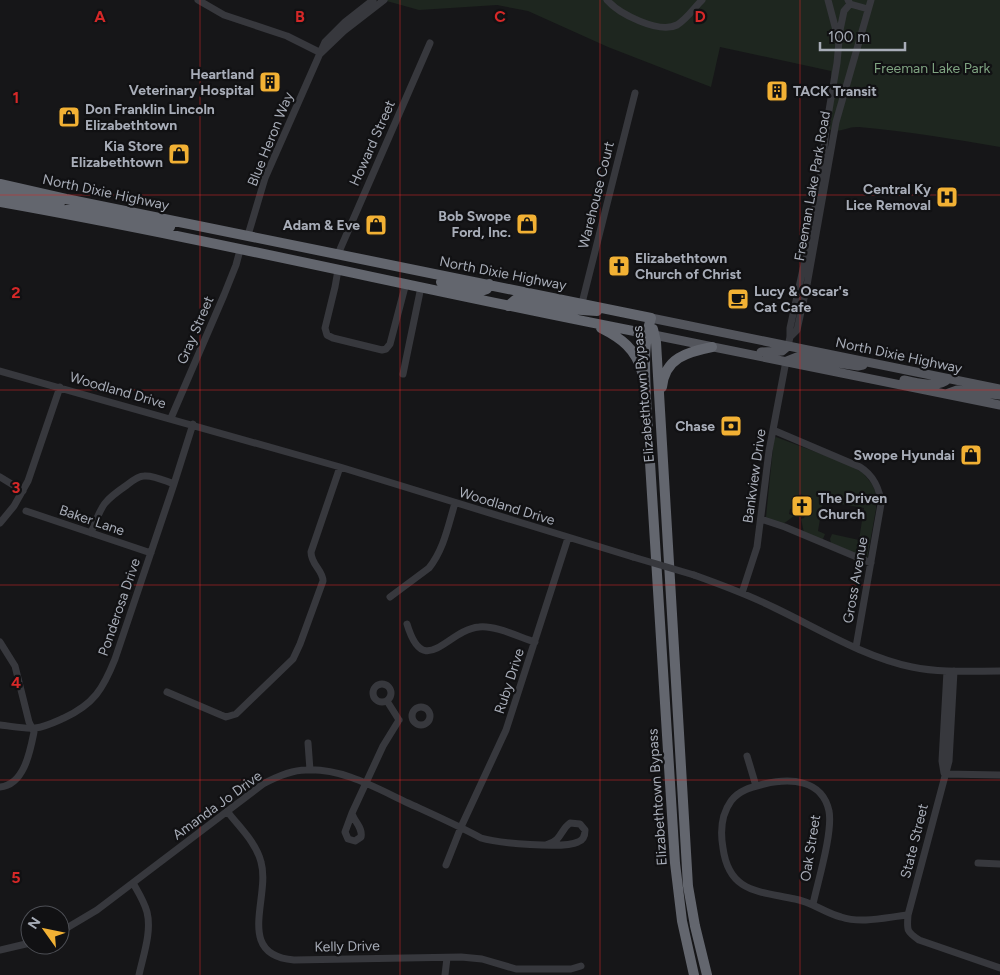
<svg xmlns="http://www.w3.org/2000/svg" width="1000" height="975" viewBox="0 0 1000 975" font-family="Figtree,sans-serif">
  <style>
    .green { fill: #1e261f }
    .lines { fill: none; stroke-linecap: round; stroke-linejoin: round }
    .minor { stroke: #37383d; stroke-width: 7 }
    .major { stroke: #53555c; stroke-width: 9 }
    .highway { stroke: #63666e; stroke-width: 10 }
    .minor-bridge { stroke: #37383d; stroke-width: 7 }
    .grid { fill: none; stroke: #d62828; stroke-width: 1; stroke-opacity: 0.55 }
    .labels { text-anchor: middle; stroke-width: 4.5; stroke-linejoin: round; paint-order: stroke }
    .park-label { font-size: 14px; fill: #7fa381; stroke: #111113 }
    .poi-label { font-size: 14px; font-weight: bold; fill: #a8adb8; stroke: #111113; text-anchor: end }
    .street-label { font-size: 14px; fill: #a8adb8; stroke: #111113 }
    .grid-label { font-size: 16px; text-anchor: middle; font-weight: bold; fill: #d62828; stroke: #111113; stroke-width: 4.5; stroke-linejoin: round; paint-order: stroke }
  </style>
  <rect width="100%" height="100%" fill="#161618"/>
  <path class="green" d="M 383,0 L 1000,0 L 1000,147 C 953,139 906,131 859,127 C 846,126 839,135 826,128 L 830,108 L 831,71 L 720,47 L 711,87 L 608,47 L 528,11 L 497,5 L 419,10 Z
    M 776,437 L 848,464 L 863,473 L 872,484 L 876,493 L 876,509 L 867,559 L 831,543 L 830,539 L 832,534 L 859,540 L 864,508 L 823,501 L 818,531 L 825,534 L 823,539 L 820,540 L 804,533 L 801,519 L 804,518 L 806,514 L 803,509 L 809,506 L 805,496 L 800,494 L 792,500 L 795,507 L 790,509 L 789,514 L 794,516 L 783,524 L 766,517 L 773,448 L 774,438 Z"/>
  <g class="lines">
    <path class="minor" d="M 198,0 L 224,15 L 287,36 L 321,53
      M 607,0 C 619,14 659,34 677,25 C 687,19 694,8 702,0
      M 828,0 L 837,34
      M 848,0 L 850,4 L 868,9
      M 321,53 L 344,31 L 384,0
      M 248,235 L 265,178 L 325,42 L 345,22 L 373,0
      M 338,254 L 430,43
      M 338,270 L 335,287 L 325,328 L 327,335 L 333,338 L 382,350 L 386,349 L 390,344 L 406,283
      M 582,303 L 635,93
      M 790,337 L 797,330 L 807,285 L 836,122 L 871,0
      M 788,346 L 790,337 L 790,328 L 809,242 L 823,161 L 826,128 L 837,63 L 840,30 L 844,11 L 850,4
      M 0,371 L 340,467 L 633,557
      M 403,374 L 421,287
      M 171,418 L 224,295 L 236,265 L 240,250
      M 773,430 L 860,467 C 873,475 880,489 881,504 L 856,647
      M 0,477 L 23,491
      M 26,511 L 151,553
      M 761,519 L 785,527 L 871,563
      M 0,523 L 14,506 L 28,481 L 60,387
      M 91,533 C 102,505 102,502 127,485 C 132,481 138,476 144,476 C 154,475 165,481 174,484
      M 694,575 C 722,585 749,595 775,608 C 819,629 864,657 912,667 C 941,673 971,671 1000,671
      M 742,593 L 757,547 L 769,451 L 786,361
      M 390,597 L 429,568 C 444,549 448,526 455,503
      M 407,624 C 424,681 447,630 479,627 C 495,625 519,637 535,642
      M 0,642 L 15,666 L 29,722 L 34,732 C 30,752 24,785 0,787
      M 954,671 L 949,761 L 908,915 C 907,930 906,931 919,940 L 1000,968
      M373 693a9 9 0 1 1 18 0a9 9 0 1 1-18 0Z
      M 167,692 L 221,715 L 226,717 L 236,714 L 293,659 L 300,644 L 323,581 C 323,570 311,565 311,552 L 340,467
      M 387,701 L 399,720
      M412 716a9 9 0 1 1 18 0a9 9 0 1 1-18 0Z
      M 0,725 C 11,726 23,729 35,728 C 45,727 55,722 64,718 C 94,704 103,689 115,659 L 174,484 L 193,424
      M 308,743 L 310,770
      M 747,756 L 756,786
      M 944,773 L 942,761 L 947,671
      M 945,774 L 1000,775
      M 227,811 C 239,827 256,842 261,862 C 271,897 234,955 294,960 L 461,957 L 482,959 L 516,969 L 571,969 L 581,966
      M 352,813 L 345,832 L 348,839 L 355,841 L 361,837 C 363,827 354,822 352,813 L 383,746 L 399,720
      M 978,863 L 1000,864
      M 446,865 L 461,827 L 506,730 L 568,538
      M 133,883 C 138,892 144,901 147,912 C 152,932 143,956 139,975
      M 813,904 C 818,881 833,832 829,811 C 822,779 790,778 764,784 C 752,787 739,790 731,801 C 721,815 720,831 723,848 C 729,893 759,891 795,899 C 812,902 825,913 841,917 C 862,924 887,917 908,915
      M 60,932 L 97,910 L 263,784 C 276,777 291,770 306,770 C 342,768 376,788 408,803 C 432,814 457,825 481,838 C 497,843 564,849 578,842 C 584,840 585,835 585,830 L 580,824 L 570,823 C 560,830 562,840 548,844
      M 0,950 L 30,943
      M 445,975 L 447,958"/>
    <path class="major" d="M 651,318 L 1000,389
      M 654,335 L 1000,405
      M 761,352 L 782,351 L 788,346
      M 787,361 L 797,357 L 858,366 L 863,365
      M 904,380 C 916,382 938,389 948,379
      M 946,394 L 957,390 L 1000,395"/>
    <path class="highway" d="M 0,184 L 66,199 L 651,318
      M 0,194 L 60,203
      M 0,202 C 219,241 436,293 654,335
      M 66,210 L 80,210 L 170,227
      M 441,282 L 481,291 L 487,289 L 489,284
      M 508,306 L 515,300 L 521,300 L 568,309 L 597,311
      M 651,318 C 643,344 645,370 646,398 L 675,863 L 682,921 L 694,975
      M 601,328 C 621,338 636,349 642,372
      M 653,329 L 656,342 L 688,886 L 695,926 L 707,975
      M 662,387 C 665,358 687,352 712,347"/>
    <path class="minor-bridge" d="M 633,557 L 694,575"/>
  </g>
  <path class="grid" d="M 200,0 L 200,975M 400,0 L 400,975M 600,0 L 600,975M 800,0 L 800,975M 0,195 L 1000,195M 0,390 L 1000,390M 0,585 L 1000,585M 0,780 L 1000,780"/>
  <defs>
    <g id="building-square" transform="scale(1.125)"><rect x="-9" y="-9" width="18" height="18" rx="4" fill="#f2b134" stroke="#111113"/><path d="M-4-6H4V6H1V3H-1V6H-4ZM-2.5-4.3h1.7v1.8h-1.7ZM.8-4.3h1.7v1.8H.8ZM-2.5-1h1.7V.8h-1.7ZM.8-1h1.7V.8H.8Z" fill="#111"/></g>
    <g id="shop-square" transform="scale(1.125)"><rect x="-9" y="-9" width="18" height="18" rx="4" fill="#f2b134" stroke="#111113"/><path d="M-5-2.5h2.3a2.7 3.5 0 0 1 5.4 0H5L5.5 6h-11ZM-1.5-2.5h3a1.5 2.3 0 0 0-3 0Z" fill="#111"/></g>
    <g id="hospital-square" transform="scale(1.125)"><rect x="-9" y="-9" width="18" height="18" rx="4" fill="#f2b134" stroke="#111113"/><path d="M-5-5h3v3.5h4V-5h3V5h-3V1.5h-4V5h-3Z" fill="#111"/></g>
    <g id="church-square" transform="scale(1.125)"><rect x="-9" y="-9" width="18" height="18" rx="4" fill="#f2b134" stroke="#111113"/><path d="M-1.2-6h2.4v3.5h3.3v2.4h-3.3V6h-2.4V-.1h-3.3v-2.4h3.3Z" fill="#111"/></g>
    <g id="cafe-square" transform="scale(1.125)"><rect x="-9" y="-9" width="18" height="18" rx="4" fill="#f2b134" stroke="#111113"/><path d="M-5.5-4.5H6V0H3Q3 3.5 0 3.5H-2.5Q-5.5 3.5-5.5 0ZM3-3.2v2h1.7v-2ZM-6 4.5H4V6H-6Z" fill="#111"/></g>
    <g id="bank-square" transform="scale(1.125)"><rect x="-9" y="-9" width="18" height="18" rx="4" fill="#f2b134" stroke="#111113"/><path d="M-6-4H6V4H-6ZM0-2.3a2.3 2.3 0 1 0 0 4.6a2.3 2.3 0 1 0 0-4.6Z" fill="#111"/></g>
  </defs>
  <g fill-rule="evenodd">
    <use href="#building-square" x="270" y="82"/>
    <use href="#building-square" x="777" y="91"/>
    <use href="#shop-square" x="69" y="117"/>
    <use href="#shop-square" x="179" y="154"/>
    <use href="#hospital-square" x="947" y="197"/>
    <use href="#shop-square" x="527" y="224"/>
    <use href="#shop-square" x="376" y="225"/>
    <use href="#church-square" x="619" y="266"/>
    <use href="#cafe-square" x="738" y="299"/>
    <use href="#bank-square" x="731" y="426"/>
    <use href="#shop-square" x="971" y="455"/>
    <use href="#church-square" x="802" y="506"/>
  </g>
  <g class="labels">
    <g class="park-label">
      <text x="932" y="73">Freeman Lake Park</text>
    </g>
    <g class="poi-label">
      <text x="254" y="79">Heartland<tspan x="254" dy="16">Veterinary Hospital</tspan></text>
      <text x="793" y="96" text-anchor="start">TACK Transit</text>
      <text x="85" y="114" text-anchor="start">Don Franklin Lincoln<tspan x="85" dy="16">Elizabethtown</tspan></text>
      <text x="163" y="151">Kia Store<tspan x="163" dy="16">Elizabethtown</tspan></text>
      <text x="931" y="194">Central Ky<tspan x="931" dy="16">Lice Removal</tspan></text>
      <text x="511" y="221">Bob Swope<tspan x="511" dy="16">Ford, Inc.</tspan></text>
      <text x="360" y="230">Adam &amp; Eve</text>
      <text x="635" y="263" text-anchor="start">Elizabethtown<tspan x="635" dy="16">Church of Christ</tspan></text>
      <text x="754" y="296" text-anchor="start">Lucy &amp; Oscar's<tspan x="754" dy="16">Cat Cafe</tspan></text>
      <text x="715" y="431">Chase</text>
      <text x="955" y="460">Swope Hyundai</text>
      <text x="818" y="503" text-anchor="start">The Driven<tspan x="818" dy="16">Church</tspan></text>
    </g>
    <g class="street-label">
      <text transform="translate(270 139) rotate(-68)" y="5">Blue Heron Way</text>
      <text transform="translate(372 143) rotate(-66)" y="5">Howard Street</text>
      <text transform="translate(812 186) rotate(-80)" y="5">Freeman Lake Park Road</text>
      <text transform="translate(106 192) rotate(12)" y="5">North Dixie Highway</text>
      <text transform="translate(596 195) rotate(-76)" y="5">Warehouse Court</text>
      <text transform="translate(503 273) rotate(11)" y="5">North Dixie Highway</text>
      <text transform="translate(195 330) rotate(-67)" y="5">Gray Street</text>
      <text transform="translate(899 355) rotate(12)" y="5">North Dixie Highway</text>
      <text transform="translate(118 390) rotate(16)" y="5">Woodland Drive</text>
      <text transform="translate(643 394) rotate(-95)" y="5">Elizabethtown Bypass</text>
      <text transform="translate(754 476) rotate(-82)" y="5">Bankview Drive</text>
      <text transform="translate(507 506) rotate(17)" y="5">Woodland Drive</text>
      <text transform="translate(92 520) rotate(19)" y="5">Baker Lane</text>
      <text transform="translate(855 580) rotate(-80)" y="5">Gross Avenue</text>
      <text transform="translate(119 607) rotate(-71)" y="5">Ponderosa Drive</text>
      <text transform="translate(509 681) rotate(-72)" y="5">Ruby Drive</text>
      <text transform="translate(657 797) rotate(-94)" y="5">Elizabethtown Bypass</text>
      <text transform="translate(217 805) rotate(-36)" y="5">Amanda Jo Drive</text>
      <text transform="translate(914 841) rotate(-76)" y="5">State Street</text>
      <text transform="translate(810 848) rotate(-81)" y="5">Oak Street</text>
      <text transform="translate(347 946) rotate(-1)" y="5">Kelly Drive</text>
    </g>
  </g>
  <g class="grid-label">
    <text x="100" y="22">A</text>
    <text x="300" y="22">B</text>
    <text x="500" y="22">C</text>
    <text x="700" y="22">D</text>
    <text x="16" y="103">1</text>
    <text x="16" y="298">2</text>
    <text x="16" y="493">3</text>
    <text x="16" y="688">4</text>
    <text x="16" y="883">5</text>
  </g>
  <g transform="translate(45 930) rotate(303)"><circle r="24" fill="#111113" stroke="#4d4f55"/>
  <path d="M0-4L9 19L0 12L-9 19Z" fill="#f2b134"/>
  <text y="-8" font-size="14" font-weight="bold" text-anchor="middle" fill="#a8adb8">N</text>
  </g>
  <path d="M820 42v8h85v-8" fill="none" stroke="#a8adb8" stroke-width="2.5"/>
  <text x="828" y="42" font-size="15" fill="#a8adb8" stroke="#111113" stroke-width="4" paint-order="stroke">100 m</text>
</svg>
